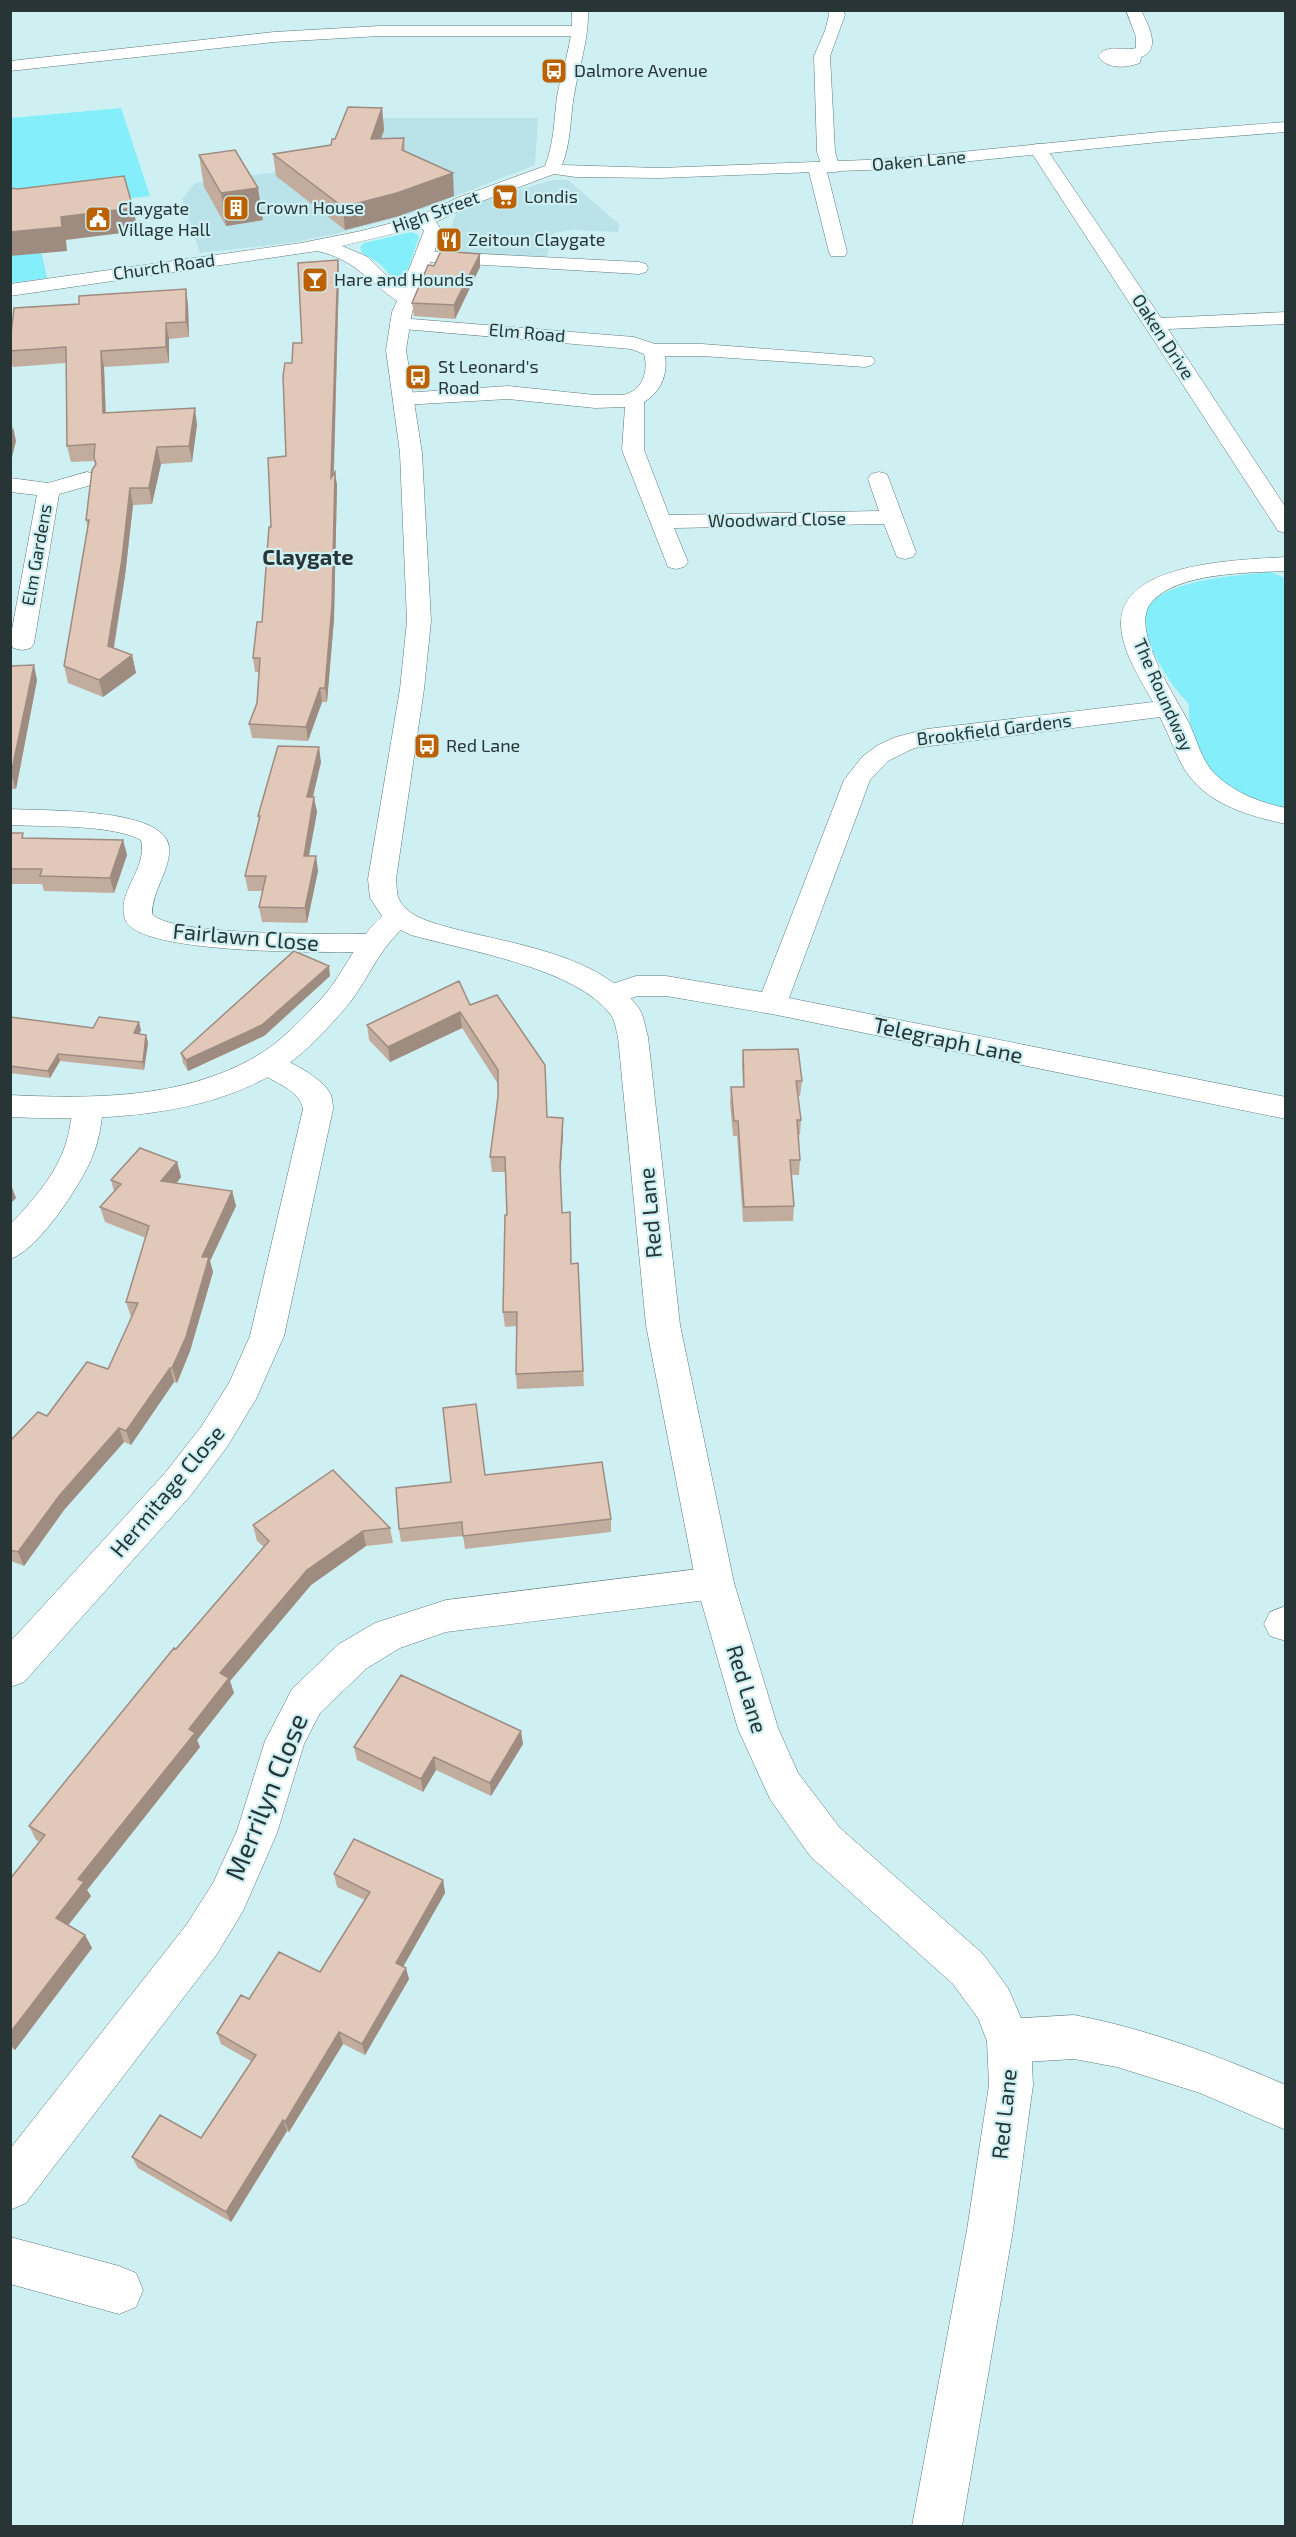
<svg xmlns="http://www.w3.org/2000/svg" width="1296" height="2537" viewBox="0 0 1296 2537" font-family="'Exo 2',sans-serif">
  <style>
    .built { fill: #b9e3e8 }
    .green { fill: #84effa }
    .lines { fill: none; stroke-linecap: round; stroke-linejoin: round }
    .minor-casing { stroke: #5c7a7d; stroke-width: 1 }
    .tertiary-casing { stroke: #5c7a7d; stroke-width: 1 }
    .minor { fill: #fff; fill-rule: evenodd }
    .tertiary { fill: #fff; fill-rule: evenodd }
    .wall { fill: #c2ac9e }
    .shaded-wall { fill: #9e8c81 }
    .building { fill: #e1c8b8; stroke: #9e8c81; stroke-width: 1.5 }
    .labels { text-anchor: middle; stroke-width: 4.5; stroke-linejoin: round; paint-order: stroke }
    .far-poi-label { font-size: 18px; fill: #283537; stroke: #cef0f3; text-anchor: start }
    .far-street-label { font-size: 18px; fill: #283537; stroke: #cef0f3 }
    .far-quarter-label { font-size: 22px; font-weight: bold; fill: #283537; stroke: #cef0f3 }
    .street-label { font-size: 22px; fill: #283537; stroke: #cef0f3 }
    .near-street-label { font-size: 27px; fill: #283537; stroke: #cef0f3 }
  </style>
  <rect width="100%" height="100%" fill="#cef0f3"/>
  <path class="built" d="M 352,118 L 538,118 L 535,165 L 408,215 L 335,234 L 289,243 L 200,253 L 182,199 L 195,183 L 315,167 L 337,155 Z
    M 553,180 L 568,180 L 619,224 L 618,232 L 573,230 L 554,233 L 545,262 L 440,257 L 456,214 L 493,197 Z"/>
  <path class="green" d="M 121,108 L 150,196 L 32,210 L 47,278 L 11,283 L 11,118 Z
    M 411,232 L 417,234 L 419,237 L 405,277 L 393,278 L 379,263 L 362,253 L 360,247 L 364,243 Z
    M 1271,572 L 1285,578 L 1285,808 C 1231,795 1186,766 1189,704 C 1173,688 1164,672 1153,652 C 1150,647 1146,641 1144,636 C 1125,579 1238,576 1271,572 Z"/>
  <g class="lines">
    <g class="minor-casing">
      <path id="minor" d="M 828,10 L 843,10 L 845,15 L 830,56 L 835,152 L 840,168 L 837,172 L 827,172 L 847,252 L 845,256 L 831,256 L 829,252 L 808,168 L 811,164 L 821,164 L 817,152 L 814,56 L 825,31 L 829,15 Z
        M 1126,10 L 1141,10 C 1148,25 1162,49 1141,57 L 1140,63 C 1125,68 1108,70 1098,56 C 1108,43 1123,52 1136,48 L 1136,37 Z
        M 380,26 L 579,26 L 587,31 L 579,36 L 380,36 L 274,42 L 10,71 L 10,61 L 274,32 Z
        M 1038,144 L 1044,145 L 1161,318 L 1286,312 L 1286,324 L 1168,329 L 1286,508 L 1286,533 L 1278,531 L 1275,526 L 1029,149 L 1032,145 Z
        M 424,251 L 639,262 L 646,264 L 648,268 L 646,272 L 639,274 L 417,261 L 415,257 L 417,253 Z
        M 399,318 L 634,337 L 655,344 L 702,344 L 872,357 L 875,361 L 872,365 L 865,367 L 702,356 L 665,356 C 668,374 661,392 644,402 L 644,450 L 669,515 L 879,511 L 868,479 L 871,474 L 879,472 L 887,474 L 916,552 L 913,557 L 905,559 L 897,557 L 884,524 L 674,528 L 688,562 L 684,567 L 676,569 L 668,567 L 622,450 L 625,407 L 595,408 L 508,399 L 403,405 L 396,403 L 393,399 L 396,395 L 403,393 L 508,386 L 595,395 L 623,395 C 642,391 649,372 644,354 L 631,349 L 392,328 L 389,324 L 392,320 Z
        M 87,472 L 95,474 L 98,479 L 95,484 L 59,494 L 34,643 L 31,648 L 22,650 L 13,648 L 10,640 L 37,495 L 10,492 L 10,478 L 48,483 Z
        M 1286,557 L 1286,571 C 1249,573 1176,572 1151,603 C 1129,629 1177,699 1189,723 C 1197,740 1202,762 1216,775 C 1235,793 1261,803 1286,808 L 1286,824 C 1245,815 1202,803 1181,763 C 1173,748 1168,732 1160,717 L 914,748 L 888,761 L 870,780 L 789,998 L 1286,1097 L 1286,1119 L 772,1014 L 666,996 L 638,996 L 610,1005 L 600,1002 L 595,995 L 600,988 L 636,976 L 666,976 L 762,992 L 844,780 L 862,757 L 878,745 L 896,737 L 927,729 L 1153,702 C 1140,679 1120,648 1121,621 C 1124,561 1243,560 1286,557 Z
        M 10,809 C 42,811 165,807 169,847 C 171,870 152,890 152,914 C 172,937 335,933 373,934 L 383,936 L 387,943 L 383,950 L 373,952 C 335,952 136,956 125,919 C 116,892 148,869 141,840 C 111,824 46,827 10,825 Z
        M 268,1054 C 285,1058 324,1078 331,1095 C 332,1099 333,1104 333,1109 L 284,1336 L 256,1399 L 227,1447 L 191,1495 L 24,1682 L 10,1687 L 10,1642 L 165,1473 L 201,1427 L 229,1383 L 250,1336 L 303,1109 C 299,1085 265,1083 253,1064 L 257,1057 Z
        M 88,1098 L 99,1101 L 103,1109 C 101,1125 99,1140 93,1155 C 83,1182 38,1251 10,1259 L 10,1225 C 33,1200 56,1175 66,1143 C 71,1129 70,1114 77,1101 Z
        M 715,1567 L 728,1572 L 734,1583 L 728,1594 L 715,1599 L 446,1632 L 400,1648 L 367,1668 L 320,1713 L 304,1744 L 277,1833 L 243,1911 L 217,1954 L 26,2203 L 10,2210 L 10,2149 L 187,1924 L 213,1883 L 237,1831 L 265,1741 L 292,1689 L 339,1644 L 375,1623 L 446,1600 Z
        M 1283,1607 L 1286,1608 L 1286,1641 L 1270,1636 L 1264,1624 L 1270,1612 Z
        M 1074,2015 C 1148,2029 1216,2055 1286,2085 L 1286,2130 L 1200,2093 L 1117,2067 L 1074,2059 L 1009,2063 L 993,2057 L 987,2041 L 993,2025 L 1009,2019 Z
        M 10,2237 L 119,2266 L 136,2273 L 143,2290 L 136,2307 L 119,2314 L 10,2284 Z"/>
    </g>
    <g class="tertiary-casing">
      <path id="tertiary" d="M 572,10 L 588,10 C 589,40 579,66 574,95 C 570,118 571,143 562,165 L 659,168 L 892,159 L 1159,132 L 1286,122 L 1286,132 L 1159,142 L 892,169 L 659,178 L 576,177 L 554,174 L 469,206 L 436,222 L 442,231 L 412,312 L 406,350 L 422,453 L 431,621 L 424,689 L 396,879 C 397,886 396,895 400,901 C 410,918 434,923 451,928 C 511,944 599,954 638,1007 C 644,1015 645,1027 648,1037 L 680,1325 L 734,1583 L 778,1728 L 798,1773 L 840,1828 L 983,1954 L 1008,1988 L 1031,2041 L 1033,2085 L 1013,2230 L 962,2526 L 912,2526 L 967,2230 L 989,2085 L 987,2041 L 978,2018 L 953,1984 L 810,1856 L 770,1799 L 738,1729 L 696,1583 L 646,1325 L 618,1037 C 616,1030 615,1020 611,1015 C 576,968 468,951 411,935 L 401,930 C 376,953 365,987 342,1012 C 323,1033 302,1056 278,1071 C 203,1118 96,1121 10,1117 L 10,1095 C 92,1099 182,1099 255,1057 C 280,1043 303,1018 323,997 C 345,972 357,938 382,916 L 370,898 L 368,879 L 400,689 L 407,621 L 400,453 L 386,350 L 392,312 L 397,301 C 367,280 354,259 317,251 L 10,296 L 10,284 L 301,243 L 361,231 L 419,216 L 457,198 L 545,166 C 554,144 554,120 557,97 C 562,68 574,41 572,10 ZM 421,227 L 424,231 L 402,287 L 388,277 L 368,257 L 342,246 Z"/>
    </g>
    <use href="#minor" class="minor"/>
    <use href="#tertiary" class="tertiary"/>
  </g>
  <path class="wall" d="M 382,108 L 384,130 L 381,139 L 404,138 L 405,151 L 454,196 L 399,216 L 345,230 L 276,176 L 273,154 L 331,145 L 335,139 Z
    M 199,155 L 263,220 L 226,226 L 204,187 Z
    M 480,267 L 455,319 L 414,316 L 412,303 Z
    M 339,273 L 334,474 L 337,485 L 334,619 L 327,702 L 322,702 L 308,741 L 252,738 L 249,724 L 257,703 L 259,672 L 255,672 L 253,658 L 262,622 L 271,527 L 286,456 L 292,363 Z
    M 188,304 L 189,337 L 169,339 L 169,363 L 104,367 L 106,413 L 197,425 L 192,462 L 161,464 L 152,504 L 133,505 L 125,576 L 114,648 L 132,655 L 136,673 L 103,697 L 68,683 L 64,666 L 88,529 L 86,520 L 95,465 L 94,461 L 71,462 L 67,446 L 66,363 L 13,367 L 10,356 L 10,342 Z
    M 10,666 L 37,680 L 16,789 L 10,789 Z
    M 321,762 L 313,797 L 317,812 L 309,856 L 316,856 L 318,871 L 307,923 L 262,922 L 259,907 L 263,891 L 248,891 L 245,876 L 259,820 L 258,816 Z
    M 10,833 L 25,838 L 123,840 L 127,855 L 114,893 L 44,891 L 42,884 L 10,884 Z
    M 330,976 L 264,1036 L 188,1071 L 183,1063 L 181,1053 Z
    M 470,1005 L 547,1117 L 563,1133 L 560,1179 L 562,1213 L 572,1264 L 578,1263 L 584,1386 L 517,1389 L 516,1374 L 517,1326 L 505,1327 L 503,1312 L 507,1215 L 506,1172 L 492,1172 L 490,1157 L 498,1097 L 498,1084 L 462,1028 L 390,1062 L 369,1040 L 367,1025 Z
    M 10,1017 L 93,1028 L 141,1030 L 139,1034 L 146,1035 L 148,1043 L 144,1070 L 60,1061 L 50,1078 L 10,1073 Z
    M 743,1050 L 802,1081 L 800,1096 L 798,1096 L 801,1120 L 800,1135 L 798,1135 L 800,1160 L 799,1175 L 792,1175 L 794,1206 L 793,1221 L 743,1222 L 737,1136 L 733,1136 L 730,1103 L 731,1087 L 743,1087 L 742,1065 Z
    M 177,1162 L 181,1177 L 177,1183 L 232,1191 L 236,1206 L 210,1261 L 213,1272 L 190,1351 L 177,1383 L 174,1382 L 131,1445 L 124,1442 L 64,1510 L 24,1566 L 11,1561 L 10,1441 L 47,1416 L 108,1369 L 132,1317 L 131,1317 L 126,1302 L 146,1238 L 105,1222 L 100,1207 L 114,1192 L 111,1180 Z
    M 485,1475 L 611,1519 L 611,1532 L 465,1549 L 463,1536 L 401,1542 L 399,1529 L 451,1482 Z
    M 253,1525 L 390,1528 L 393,1543 L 366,1546 L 311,1585 L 230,1681 L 234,1693 L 197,1740 L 200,1747 L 87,1890 L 91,1896 L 68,1925 L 85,1935 L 92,1948 L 15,2050 L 10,2047 L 10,1879 L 40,1842 L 36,1840 L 29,1826 L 176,1649 L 264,1547 L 257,1541 Z
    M 523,1744 L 491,1796 L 436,1770 L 423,1792 L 357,1760 L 354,1747 Z
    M 334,1874 L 443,1880 L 445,1893 L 403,1966 L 409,1979 L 365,2055 L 343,2044 L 289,2132 L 287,2131 L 231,2222 L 138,2168 L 132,2157 L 201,2138 L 251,2061 L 221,2044 L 217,2033 L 249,1999 L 320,1972 L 365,1900 L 337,1887 Z"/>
  <path class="shaded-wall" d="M 382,108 L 384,130 L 373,161 L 371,139 Z
    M 453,173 L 454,196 L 399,216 L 345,230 L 343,207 Z
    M 258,188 L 263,220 L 226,226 L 221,193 Z
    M 133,208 L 138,231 L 66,240 L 67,251 L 10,256 L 10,232 L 61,217 Z
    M 480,254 L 480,267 L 455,319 L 454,305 Z
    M 338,260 L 339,273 L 333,492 L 331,478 Z
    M 186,289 L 188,304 L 189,337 L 186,322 Z
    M 166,323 L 169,339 L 169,363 L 166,347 Z
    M 101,351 L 104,367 L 106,429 L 103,413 Z
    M 195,408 L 197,425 L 192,462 L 189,446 Z
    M 13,427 L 16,441 L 10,465 L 10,436 Z
    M 157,447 L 161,464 L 152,504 L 149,488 Z
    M 335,472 L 337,485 L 334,619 L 327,702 L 325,688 Z
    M 130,488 L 133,505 L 125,576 L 111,663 L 108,646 Z
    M 132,655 L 136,673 L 103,697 L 99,680 Z
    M 34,665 L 37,680 L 16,789 L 11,774 Z
    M 320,688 L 322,702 L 308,741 L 306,727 Z
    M 319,747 L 321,762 L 309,812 L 307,797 Z
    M 314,797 L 317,812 L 306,871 L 304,856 Z
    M 123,840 L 127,855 L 114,893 L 110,878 Z
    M 316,856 L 318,871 L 307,923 L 305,908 Z
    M 329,966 L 330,976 L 264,1036 L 188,1071 L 186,1060 Z
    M 460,1012 L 462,1028 L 390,1062 L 388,1047 Z
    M 139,1022 L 141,1030 L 136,1041 L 134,1033 Z
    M 146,1035 L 148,1043 L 144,1070 L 143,1062 Z
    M 58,1054 L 60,1061 L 50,1078 L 48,1071 Z
    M 563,1118 L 563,1133 L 560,1181 L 560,1166 Z
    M 177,1162 L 181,1177 L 165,1196 L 161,1181 Z
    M 10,1182 L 16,1198 L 10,1204 Z
    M 232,1191 L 236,1206 L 210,1261 L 213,1272 L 190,1351 L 177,1383 L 172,1368 L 202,1257 Z
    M 170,1368 L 174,1382 L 131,1445 L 126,1431 Z
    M 119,1428 L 124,1442 L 64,1510 L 24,1566 L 18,1552 L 59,1496 Z
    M 363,1531 L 366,1546 L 311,1585 L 230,1681 L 234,1693 L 197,1740 L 200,1747 L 87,1890 L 91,1896 L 63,1932 L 56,1918 L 78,1879 L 189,1729 L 220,1673 L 307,1570 Z
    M 521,1731 L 523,1744 L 491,1796 L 490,1783 Z
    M 434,1757 L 436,1770 L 423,1792 L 421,1779 Z
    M 443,1880 L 445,1893 L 399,1974 L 396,1963 Z
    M 85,1935 L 92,1948 L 15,2050 L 10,2042 L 10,2033 Z
    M 406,1968 L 409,1979 L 365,2055 L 362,2044 Z
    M 339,2032 L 343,2044 L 289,2132 L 285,2122 Z
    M 283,2120 L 287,2131 L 231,2222 L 226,2212 Z"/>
  <path class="building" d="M 348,107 L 382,108 L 371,139 L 404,138 L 402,150 L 453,173 L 397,193 L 343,207 L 273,154 L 331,145 L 332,139 L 335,139 Z
    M 235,150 L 258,188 L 221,193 L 199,155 Z
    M 124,176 L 133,208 L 61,217 L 62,227 L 10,232 L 10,188 L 18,189 Z
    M 441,251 L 480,254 L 454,305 L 412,303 L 428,265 L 434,266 Z
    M 338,260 L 331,478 L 335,472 L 332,605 L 325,688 L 320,688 L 306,727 L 249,724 L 257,703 L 260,658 L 253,658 L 257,622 L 262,622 L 269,527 L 271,527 L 268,458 L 286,456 L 283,376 L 285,363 L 292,363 L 293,343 L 302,343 L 298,263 Z
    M 186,289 L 186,322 L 166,323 L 166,347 L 101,351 L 103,413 L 195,408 L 189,446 L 157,447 L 149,488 L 130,488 L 122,559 L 108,646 L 132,655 L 99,680 L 64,666 L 89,520 L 86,520 L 92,470 L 96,464 L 94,457 L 95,444 L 67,446 L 66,347 L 10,351 L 10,342 L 14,308 L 79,304 L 79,296 Z
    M 34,665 L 11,774 L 10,774 L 10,666 Z
    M 278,746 L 319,747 L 307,797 L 314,797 L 304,856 L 316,856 L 305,908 L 259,907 L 266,876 L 245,876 L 260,816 L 258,816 Z
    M 10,833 L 23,833 L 22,838 L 123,840 L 110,878 L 40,876 L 42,869 L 10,869 Z
    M 294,951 L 329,966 L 262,1025 L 186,1060 L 181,1053 Z
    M 459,981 L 470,1005 L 497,995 L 545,1065 L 547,1117 L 563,1118 L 560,1166 L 562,1213 L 570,1212 L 571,1264 L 578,1263 L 583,1371 L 516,1374 L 517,1312 L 503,1312 L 505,1215 L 507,1215 L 505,1157 L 490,1157 L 498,1097 L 498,1070 L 460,1012 L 388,1047 L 367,1025 Z
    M 10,1017 L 93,1028 L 99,1017 L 139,1022 L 134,1033 L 146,1035 L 143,1062 L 58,1054 L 48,1071 L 10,1066 Z
    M 798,1049 L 802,1081 L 796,1081 L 801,1120 L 797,1120 L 800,1160 L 790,1160 L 794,1206 L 744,1207 L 738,1121 L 734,1121 L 731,1087 L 744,1087 L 743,1050 Z
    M 140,1148 L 177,1162 L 161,1181 L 232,1191 L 202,1257 L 209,1257 L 186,1337 L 172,1368 L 170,1368 L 126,1431 L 119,1428 L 59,1496 L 18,1552 L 10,1550 L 10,1441 L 38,1412 L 47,1416 L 87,1362 L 108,1369 L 138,1303 L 126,1302 L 149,1226 L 100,1207 L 121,1184 L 111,1180 Z
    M 476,1404 L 485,1475 L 602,1462 L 611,1519 L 463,1536 L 462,1522 L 399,1529 L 396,1488 L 451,1482 L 443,1408 Z
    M 333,1470 L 390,1528 L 363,1531 L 307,1570 L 220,1673 L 229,1678 L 189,1729 L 195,1733 L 78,1879 L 84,1882 L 56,1918 L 85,1935 L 10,2033 L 10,1879 L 45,1835 L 29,1826 L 174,1648 L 176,1649 L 269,1541 L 253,1525 Z
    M 401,1675 L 521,1731 L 490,1783 L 434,1757 L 421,1779 L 354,1747 Z
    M 354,1839 L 443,1880 L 396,1963 L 406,1968 L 362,2044 L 339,2032 L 285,2122 L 283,2120 L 226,2212 L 132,2157 L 160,2115 L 201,2138 L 256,2055 L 217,2033 L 241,1995 L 249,1999 L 279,1952 L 320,1972 L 370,1892 L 334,1874 Z"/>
  <defs>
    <g id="bus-square" transform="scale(1.35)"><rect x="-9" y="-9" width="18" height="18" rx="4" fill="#bb6101" stroke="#cef0f3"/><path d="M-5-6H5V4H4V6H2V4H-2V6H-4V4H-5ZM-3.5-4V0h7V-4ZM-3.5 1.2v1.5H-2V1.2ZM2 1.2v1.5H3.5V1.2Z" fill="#fff"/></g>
    <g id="supermarket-square" transform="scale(1.35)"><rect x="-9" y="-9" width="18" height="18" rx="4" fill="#bb6101" stroke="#cef0f3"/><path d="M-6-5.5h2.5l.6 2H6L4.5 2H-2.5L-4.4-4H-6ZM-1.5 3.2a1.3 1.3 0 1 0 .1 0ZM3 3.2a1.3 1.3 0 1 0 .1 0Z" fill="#fff"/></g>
    <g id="building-square" transform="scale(1.35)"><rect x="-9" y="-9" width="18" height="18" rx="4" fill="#bb6101" stroke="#cef0f3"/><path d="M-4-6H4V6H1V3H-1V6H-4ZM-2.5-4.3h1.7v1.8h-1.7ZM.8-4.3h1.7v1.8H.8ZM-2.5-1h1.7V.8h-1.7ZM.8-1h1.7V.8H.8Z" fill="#fff"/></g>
    <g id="civic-square" transform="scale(1.35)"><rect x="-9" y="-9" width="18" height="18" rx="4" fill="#bb6101" stroke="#cef0f3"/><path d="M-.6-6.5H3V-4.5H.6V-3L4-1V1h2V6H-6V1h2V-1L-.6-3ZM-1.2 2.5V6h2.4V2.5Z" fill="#fff"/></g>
    <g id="restaurant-square" transform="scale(1.35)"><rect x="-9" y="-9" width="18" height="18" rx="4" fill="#bb6101" stroke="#cef0f3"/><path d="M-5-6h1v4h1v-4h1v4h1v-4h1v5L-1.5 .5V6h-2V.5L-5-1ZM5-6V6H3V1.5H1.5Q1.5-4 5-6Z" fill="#fff"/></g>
    <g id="bar-square" transform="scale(1.35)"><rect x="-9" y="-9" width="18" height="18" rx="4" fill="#bb6101" stroke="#cef0f3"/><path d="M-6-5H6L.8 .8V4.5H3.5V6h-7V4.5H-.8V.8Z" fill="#fff"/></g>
  </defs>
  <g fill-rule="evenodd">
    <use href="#bus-square" x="554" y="71"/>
    <use href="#supermarket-square" x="505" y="197"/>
    <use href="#building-square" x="236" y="208"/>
    <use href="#civic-square" x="98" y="219"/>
    <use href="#restaurant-square" x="449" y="240"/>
    <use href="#bar-square" x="315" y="280"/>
    <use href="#bus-square" x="418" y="377"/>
    <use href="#bus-square" x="427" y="746"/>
  </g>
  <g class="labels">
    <g class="far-poi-label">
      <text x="574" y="77">Dalmore Avenue</text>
      <text x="524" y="203">Londis</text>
      <text x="256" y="214">Crown House</text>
      <text x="118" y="215">Claygate<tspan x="118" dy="21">Village Hall</tspan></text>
      <text x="468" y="246">Zeitoun Claygate</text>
      <text x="334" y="286">Hare and Hounds</text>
      <text x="438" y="373">St Leonard's<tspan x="438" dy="21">Road</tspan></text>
      <text x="446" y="752">Red Lane</text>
    </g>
    <g class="far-street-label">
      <text transform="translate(919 161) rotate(-5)" y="6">Oaken Lane</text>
      <text transform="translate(436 212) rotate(-20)" y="6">High Street</text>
      <text transform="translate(164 267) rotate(-8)" y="6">Church Road</text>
      <text transform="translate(527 333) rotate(5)" y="6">Elm Road</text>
      <text transform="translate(1163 337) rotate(57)" y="6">Oaken Drive</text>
      <text transform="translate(777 520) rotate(-1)" y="6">Woodward Close</text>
      <text transform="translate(37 555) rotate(-80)" y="6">Elm Gardens</text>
      <text transform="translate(1163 695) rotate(66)" y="6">The Roundway</text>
      <text transform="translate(994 730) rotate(-7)" y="6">Brookfield Gardens</text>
    </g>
    <g class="far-quarter-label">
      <text x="308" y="565">Claygate</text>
    </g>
    <g class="street-label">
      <text transform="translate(246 937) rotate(5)" y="8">Fairlawn Close</text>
      <text transform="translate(948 1040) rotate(12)" y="8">Telegraph Lane</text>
      <text transform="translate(650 1213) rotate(-95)" y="8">Red Lane</text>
      <text transform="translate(167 1491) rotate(-50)" y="8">Hermitage Close</text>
      <text transform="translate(747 1689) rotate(73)" y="8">Red Lane</text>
      <text transform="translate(1004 2114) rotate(-84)" y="8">Red Lane</text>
    </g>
    <g class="near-street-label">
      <text transform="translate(267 1797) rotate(-68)" y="9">Merrilyn Close</text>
    </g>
  </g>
  <rect width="1296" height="2537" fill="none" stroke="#283537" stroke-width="24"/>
</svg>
